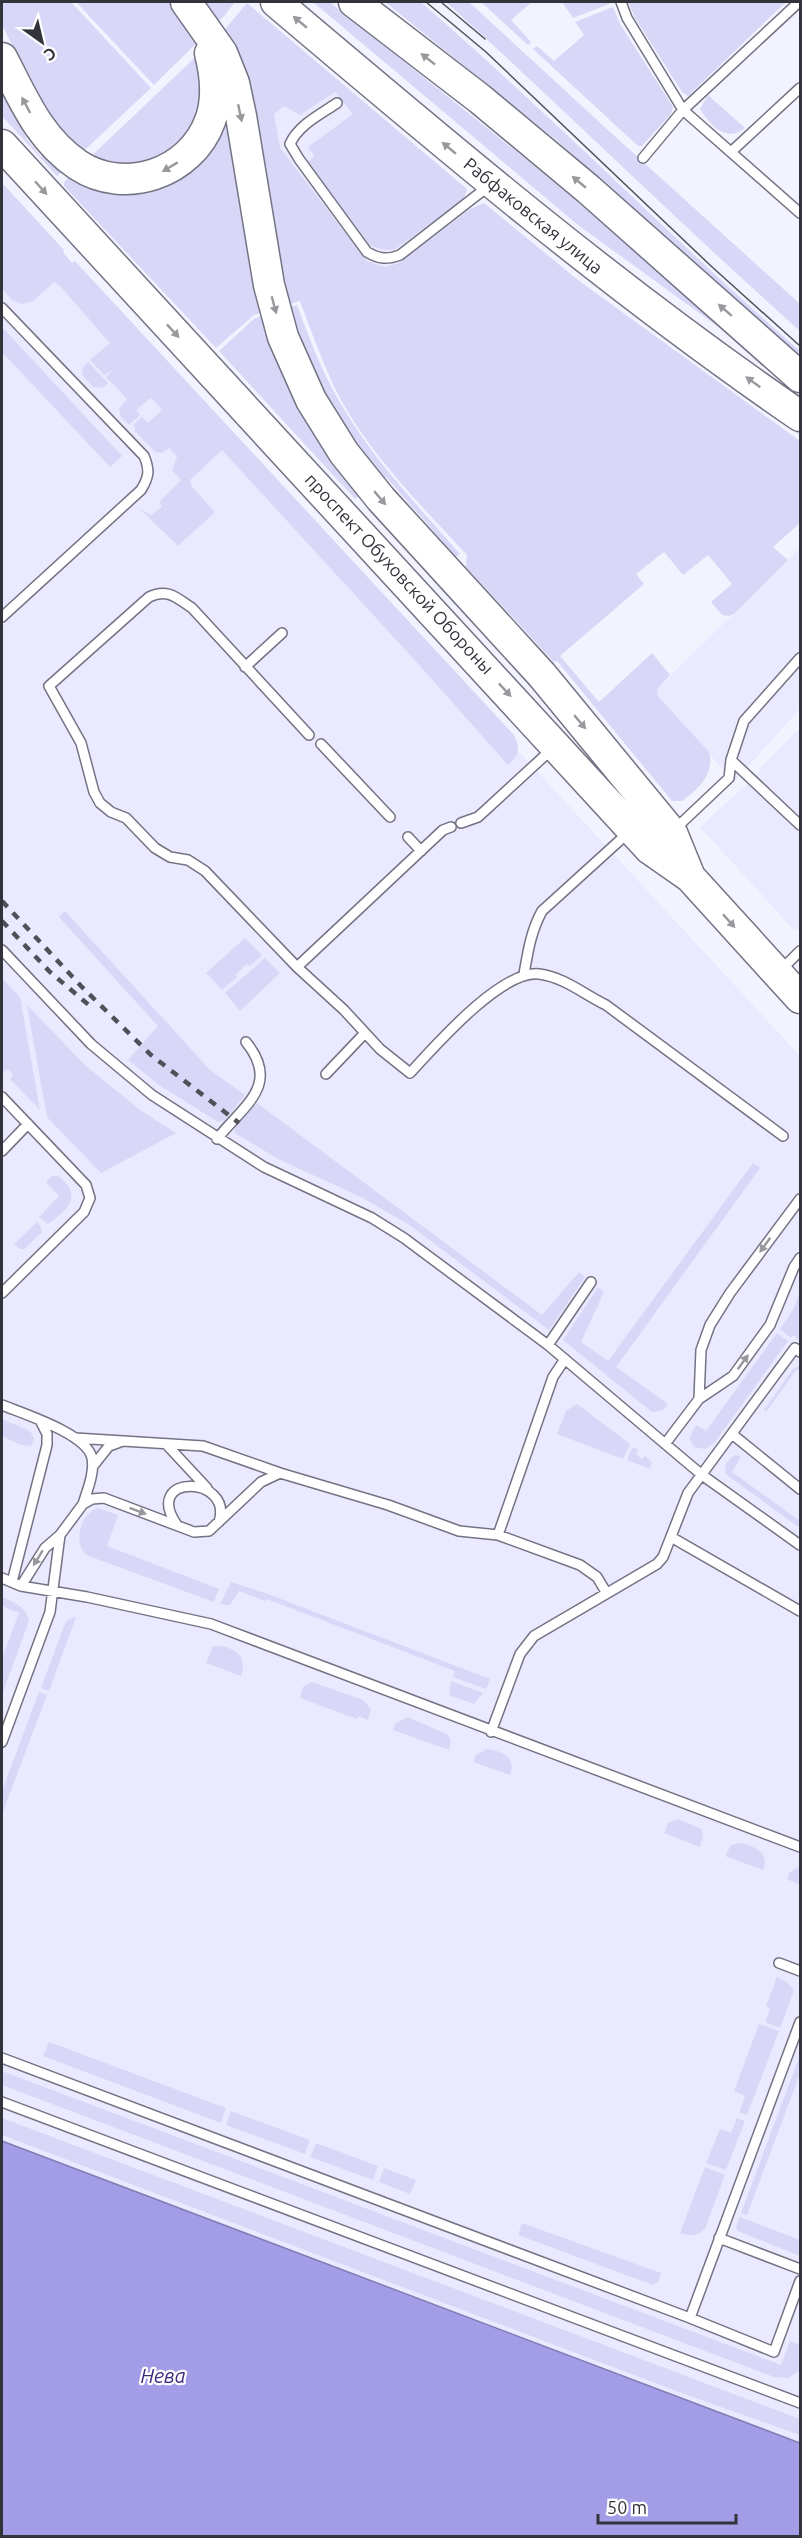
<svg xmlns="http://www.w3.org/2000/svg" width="802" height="2538" viewBox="0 0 802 2538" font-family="Ubuntu,sans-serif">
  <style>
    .built { fill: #eae9ff }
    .green { fill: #d9d7f7 }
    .water { fill: #a39ce7; stroke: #817cb3; stroke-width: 1.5 }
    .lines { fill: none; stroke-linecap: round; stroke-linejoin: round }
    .lane-casing { stroke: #737384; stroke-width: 12 }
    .primary-casing { stroke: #737384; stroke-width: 33 }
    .lane { stroke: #fff; stroke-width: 9 }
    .primary { stroke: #fff; stroke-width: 30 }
    .tram { stroke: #505059; stroke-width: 1.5 }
    .rail { stroke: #505059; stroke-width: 4.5; stroke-dasharray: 8 8; stroke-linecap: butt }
    .oneway { fill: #99999d }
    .labels { text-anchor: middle; stroke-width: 4.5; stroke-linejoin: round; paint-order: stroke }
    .street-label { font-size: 18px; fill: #33333b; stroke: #fff }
    .water-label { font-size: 20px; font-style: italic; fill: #3d2980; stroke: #fff }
  </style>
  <rect width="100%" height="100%" fill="#f3f3ff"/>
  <path class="built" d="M 331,86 L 366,126 L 448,238 L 375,291 L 271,151 L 264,107 Z
    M 2,192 L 800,1056 L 800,2442 L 2,2140 Z
    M 800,548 L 800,709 L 734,782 L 657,695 L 658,688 Z
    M 800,727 L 800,930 L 792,928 L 700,827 L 756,776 L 760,769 Z"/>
  <path class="green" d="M 2,2 L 71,2 L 151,88 L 57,176 L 2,116 L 2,95 L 27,139 L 41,157 L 64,134 L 35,91 L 2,25 Z
    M 76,2 L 235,2 L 225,15 L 154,85 Z
    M 313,2 L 334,2 L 332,4 L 527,160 L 634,249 L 728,332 L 728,334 L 578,225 Z
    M 385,2 L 421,2 C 551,115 671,238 800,351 L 800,361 L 763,328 L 758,319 L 645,222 L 560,143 Z
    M 446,2 L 469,2 L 609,131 L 800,304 L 800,331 C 680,224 565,110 446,2 Z
    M 481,2 L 532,2 L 511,20 L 531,42 L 528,45 Z
    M 562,2 L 612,2 L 612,3 L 573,18 Z
    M 628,2 L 786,2 L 688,96 L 682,92 L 635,18 Z
    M 247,3 L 467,189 L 464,198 L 459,203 L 395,249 C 385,251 376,249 367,243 L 307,162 L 315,156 L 308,147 L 353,114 L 335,92 L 300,115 L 284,106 L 274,114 L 280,148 L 367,261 L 385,267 L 399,263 L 470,209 L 484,203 L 578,280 L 800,441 L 800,523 L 773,547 L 788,560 L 735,613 L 729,616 L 722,615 L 711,602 L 732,584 L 708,555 L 683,575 L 664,552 L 636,574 L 644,584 L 560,656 L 599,702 L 652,653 L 670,675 L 658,688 L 657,695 L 709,752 C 715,773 699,789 682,801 L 672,801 L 557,661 L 554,662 L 466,567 L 467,555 C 419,503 362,447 332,382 C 320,356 310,328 300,301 L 254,315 L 216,348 L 64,186 L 64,182 L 226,28 Z
    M 613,7 L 620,24 L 673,107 L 671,114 L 642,146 L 638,146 L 533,49 L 537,46 L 554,61 L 584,35 L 575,22 Z
    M 708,95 L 745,128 C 726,143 711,126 700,109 Z
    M 2,185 L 4,185 L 64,250 L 63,252 L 72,263 L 75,261 L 513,734 C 521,746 519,756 508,765 L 421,667 L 222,450 L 190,480 L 192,487 L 215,512 L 178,546 L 140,509 L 151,515 L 162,507 L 159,502 L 181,480 L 172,470 L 177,457 L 169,448 L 162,453 L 155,452 L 134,430 L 136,428 L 133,425 L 142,417 L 148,423 L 162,410 L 151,398 L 136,410 L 140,415 L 129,425 L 121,417 L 119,409 L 127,399 L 106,377 L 113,370 L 104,375 L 90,360 L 110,343 L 60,286 L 54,282 L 33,301 L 22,304 L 12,300 L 2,289 Z
    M 297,305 C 311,343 325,380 347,414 C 378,465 421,509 460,554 L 456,557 L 386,477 L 355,499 L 219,351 L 255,318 Z
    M 2,327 L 122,456 L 110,467 L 2,352 Z
    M 88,362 L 108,383 L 102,388 L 93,387 L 83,376 L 82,369 Z
    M 65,911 L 210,1070 L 245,1095 L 225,1120 L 218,1122 L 159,1085 L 128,1060 L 158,1026 L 59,917 Z
    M 245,938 L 262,955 L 250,966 L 247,964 L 235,975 L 237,977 L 222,990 L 206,973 Z
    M 265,958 L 280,973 L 240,1011 L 225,993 Z
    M 2,978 L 20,997 L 40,1110 L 10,1079 L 13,1075 L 8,1069 L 4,1072 L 2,1070 Z
    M 27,1005 L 86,1066 L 140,1110 L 176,1133 L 101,1173 L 47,1117 Z
    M 257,1103 L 542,1315 L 579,1272 L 585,1277 L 549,1330 L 411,1226 L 363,1198 L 278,1159 L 235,1133 C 234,1120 248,1111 257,1103 Z
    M 753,1163 L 760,1168 L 616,1367 L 668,1404 L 663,1410 L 652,1412 L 563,1340 L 598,1287 L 604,1292 L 581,1342 L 608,1361 Z
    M 52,1176 C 58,1175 60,1177 65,1182 C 81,1199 63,1214 48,1224 L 39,1217 L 59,1196 L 46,1182 Z
    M 37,1222 L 41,1227 L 42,1232 L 24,1249 L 20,1249 L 14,1244 Z
    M 800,1292 L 800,1341 L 793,1335 L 791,1338 L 780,1329 L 793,1310 Z
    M 777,1333 L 788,1341 L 715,1442 L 705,1449 L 694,1447 L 689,1438 L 696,1425 L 706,1431 Z
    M 800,1366 L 800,1371 L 797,1369 L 766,1412 L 764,1410 L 793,1369 Z
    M 577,1404 L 630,1444 L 623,1459 L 557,1434 L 566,1411 Z
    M 2,1419 L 30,1431 L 34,1438 L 31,1446 L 21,1445 L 2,1436 Z
    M 633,1447 L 638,1450 L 636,1454 L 642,1459 L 645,1456 L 652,1462 L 650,1469 L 627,1460 Z
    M 740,1455 L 740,1459 L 732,1472 L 800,1521 L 800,1528 L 728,1476 L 725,1472 L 726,1463 L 733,1456 Z
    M 97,1508 L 118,1515 L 107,1546 L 219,1589 L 214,1602 L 86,1555 C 73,1542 80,1515 97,1508 Z
    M 231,1582 L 265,1593 L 490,1679 L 486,1689 L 453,1677 L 455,1671 L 267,1599 L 265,1601 L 239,1591 L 230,1605 L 220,1604 Z
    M 2,1597 C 15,1603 26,1606 29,1621 L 2,1695 L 2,1658 L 19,1613 L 2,1606 Z
    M 76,1617 L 49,1691 L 41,1688 L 64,1626 L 67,1620 Z
    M 213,1646 C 233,1645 249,1656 241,1676 L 206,1663 Z
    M 451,1681 L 483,1693 L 474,1704 L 449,1695 Z
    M 312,1682 L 363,1700 L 371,1709 L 368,1720 L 359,1716 L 357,1719 L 300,1698 L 303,1687 Z
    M 39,1692 L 47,1695 L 2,1814 L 2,1791 Z
    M 408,1717 L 448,1735 L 451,1741 L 449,1750 L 393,1730 L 396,1723 Z
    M 486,1749 C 503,1751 516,1757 510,1775 L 473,1762 L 476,1755 Z
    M 678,1819 L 701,1829 L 703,1835 L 700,1847 L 664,1833 L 668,1823 Z
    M 738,1843 C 754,1845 770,1852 763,1870 L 725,1856 L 731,1845 Z
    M 800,1866 L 800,1885 L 787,1879 L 790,1872 Z
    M 777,1977 L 787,1982 L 794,1990 L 780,2028 L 765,2022 L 770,2009 L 766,2006 Z
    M 759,2024 L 779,2031 L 747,2115 L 739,2113 L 745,2096 L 734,2091 Z
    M 49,2042 L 226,2108 L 221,2123 L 43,2056 Z
    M 800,2055 L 800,2074 L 747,2215 L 741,2213 Z
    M 2,2071 L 781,2365 L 790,2341 L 800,2345 L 800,2370 L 788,2378 L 774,2377 L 2,2085 Z
    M 231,2111 L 310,2140 L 305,2154 L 226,2125 Z
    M 2,2118 L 800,2419 L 800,2435 L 676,2391 L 2,2135 Z
    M 737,2118 L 745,2121 L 726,2170 L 706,2163 L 720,2129 L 731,2133 Z
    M 316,2143 L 378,2166 L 373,2180 L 310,2157 Z
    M 705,2167 L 725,2175 L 705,2229 C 696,2237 690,2236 680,2233 Z
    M 384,2168 L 416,2180 L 410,2194 L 379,2182 Z
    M 740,2217 L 800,2240 L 800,2256 L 738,2231 L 736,2226 Z
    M 522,2223 L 661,2273 L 658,2282 L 653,2285 L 518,2235 Z"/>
  <path class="water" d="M 2,2141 L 800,2443 L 800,2536 L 2,2536 Z"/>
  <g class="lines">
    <g class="lane-casing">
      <path id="lane" d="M 621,2 L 627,18 L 683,110 L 800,213
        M 337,103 C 321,114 298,125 290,144 L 299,159 L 367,252 C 379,259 387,260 400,255 L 490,185
        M 732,151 L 800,88
        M 643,158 L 683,110 L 799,2
        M 2,308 L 144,456 C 150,470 149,477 141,490 L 2,617
        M 245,667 L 282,633
        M 309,735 L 192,608 C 177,598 168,588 149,597 L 49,686 L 81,743 L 94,792 L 100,803 L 111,812 L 126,818 L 155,848 L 170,857 L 188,860 L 205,871 L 297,967 L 344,1010 L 380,1049 L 410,1073 C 436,1045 501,970 539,974 C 564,977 585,995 606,1005 L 783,1136
        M 321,744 L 390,817
        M 731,760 L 800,825
        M 461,823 L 478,817 L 552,749
        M 674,830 L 729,778 L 731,760 L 744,721 L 800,658
        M 408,837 L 421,851
        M 2,950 L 91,1044 L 152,1095 L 264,1167 L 372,1218 L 404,1238 L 548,1345 L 702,1475 L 800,1545
        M 297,967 L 443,830 L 451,827
        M 781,970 L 800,951
        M 524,974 C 528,951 531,931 542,911 L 629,832
        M 326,1074 L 365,1033
        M 2,1097 L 86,1185 L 90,1198 L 84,1212 L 2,1293
        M 217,1139 C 244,1105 281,1085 246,1042
        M 2,1151 L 28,1124
        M 548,1345 L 591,1282
        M 699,1399 L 701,1350 L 710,1325 L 730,1293 L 800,1199
        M 2,1405 C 24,1414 87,1434 92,1458 C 95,1472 87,1491 83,1504
        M 732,1434 L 800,1489
        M 75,1438 L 203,1446 L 280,1473 L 388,1505 L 459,1531 L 498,1535 L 580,1565 L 597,1577 L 606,1592
        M 166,1444 L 207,1488
        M 665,1444 L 699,1399 L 733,1376 L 770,1325 L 794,1267 L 800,1258
        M 93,1466 L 109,1446 L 120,1442
        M 177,1525 C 141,1473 234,1475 219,1522
        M 498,1535 L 553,1377 L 565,1359
        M 671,1537 L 800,1611
        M 2,1578 L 21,1586 L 87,1597 L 211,1624 L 800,1847
        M 12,1582 L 47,1445 L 47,1434 L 41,1422
        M 21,1586 L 45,1548 L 60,1535 L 83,1504 L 92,1499 L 104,1498 L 194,1532 L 209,1531 L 261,1482 L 280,1473
        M 491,1732 L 520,1654 L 534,1636 L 657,1564 L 663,1557 L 688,1493 L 795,1348 L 800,1352
        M 2,1742 L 50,1612 L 60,1535
        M 779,1963 L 800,1971
        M 2,2058 L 690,2318 L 800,2022
        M 2,2102 L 800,2403
        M 719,2238 L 800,2269
        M 690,2318 L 774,2352 L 800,2281"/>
    </g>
    <g class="primary-casing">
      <path id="primary" d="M 186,2 L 222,53 L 234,83 L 241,116 L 269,285 L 283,337 L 311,400 L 344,453 L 381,499 L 542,675 L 672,833 L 690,877
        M 276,2 C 446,146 616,290 800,416
        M 354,2 L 480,99 L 588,189 L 800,377
        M 2,58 C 23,98 39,139 78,165 C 125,196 191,173 210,121 C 218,100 215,73 210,53
        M 2,145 L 650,849 L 690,877 L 800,998"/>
    </g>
    <use href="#lane" class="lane"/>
    <use href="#primary" class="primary"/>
    <path class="tram" d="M 426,2 L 486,52 L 711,266 L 800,346
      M 441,2 L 485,39"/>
    <path class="rail" d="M 2,901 L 81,986 L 151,1055 L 239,1123
      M 2,921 L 50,972 L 90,1006"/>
  </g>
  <defs><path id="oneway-solid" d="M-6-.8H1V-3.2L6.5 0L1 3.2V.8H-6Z" transform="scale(1.5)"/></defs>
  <g class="oneway">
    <use href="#oneway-solid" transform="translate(300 22) rotate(-140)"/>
    <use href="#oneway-solid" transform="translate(428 59) rotate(-142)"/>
    <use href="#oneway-solid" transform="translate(26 105) rotate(-118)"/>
    <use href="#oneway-solid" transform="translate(240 113) rotate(78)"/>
    <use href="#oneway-solid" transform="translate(449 148) rotate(-140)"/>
    <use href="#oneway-solid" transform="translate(170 167) rotate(149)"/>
    <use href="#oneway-solid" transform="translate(579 182) rotate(-140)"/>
    <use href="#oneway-solid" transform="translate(41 188) rotate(48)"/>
    <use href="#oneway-solid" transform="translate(274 305) rotate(75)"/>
    <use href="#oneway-solid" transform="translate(725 310) rotate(-139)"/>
    <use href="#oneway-solid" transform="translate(173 331) rotate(47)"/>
    <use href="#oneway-solid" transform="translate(753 382) rotate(-144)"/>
    <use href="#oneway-solid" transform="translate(380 498) rotate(50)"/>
    <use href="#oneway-solid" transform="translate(505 690) rotate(47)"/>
    <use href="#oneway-solid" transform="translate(580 722) rotate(50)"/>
    <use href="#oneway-solid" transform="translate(729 921) rotate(48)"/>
    <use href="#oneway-solid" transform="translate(765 1245) rotate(126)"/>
    <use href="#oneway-solid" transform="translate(743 1362) rotate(-54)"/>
    <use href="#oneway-solid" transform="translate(138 1511) rotate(21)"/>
    <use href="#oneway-solid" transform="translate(38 1558) rotate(122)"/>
  </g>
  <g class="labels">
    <g class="street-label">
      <text transform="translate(533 216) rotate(39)" y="6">Рабфаковская улица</text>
      <text transform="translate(399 574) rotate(47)" y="6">проспект Обуховской Обороны</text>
    </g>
    <g class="water-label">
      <text x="163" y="2383">Нева</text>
    </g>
  </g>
  <rect width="802" height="2538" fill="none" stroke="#33333b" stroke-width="6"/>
  <g transform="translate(42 42) rotate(146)" stroke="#ffffff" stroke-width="4.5" paint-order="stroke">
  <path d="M0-4.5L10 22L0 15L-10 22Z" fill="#33333b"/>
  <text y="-9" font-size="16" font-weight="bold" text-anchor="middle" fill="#33333b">С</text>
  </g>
  <path d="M598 2514v9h138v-9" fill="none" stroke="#33333b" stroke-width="3"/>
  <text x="607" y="2514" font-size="18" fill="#33333b" stroke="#ffffff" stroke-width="4.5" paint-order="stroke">50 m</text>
</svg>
